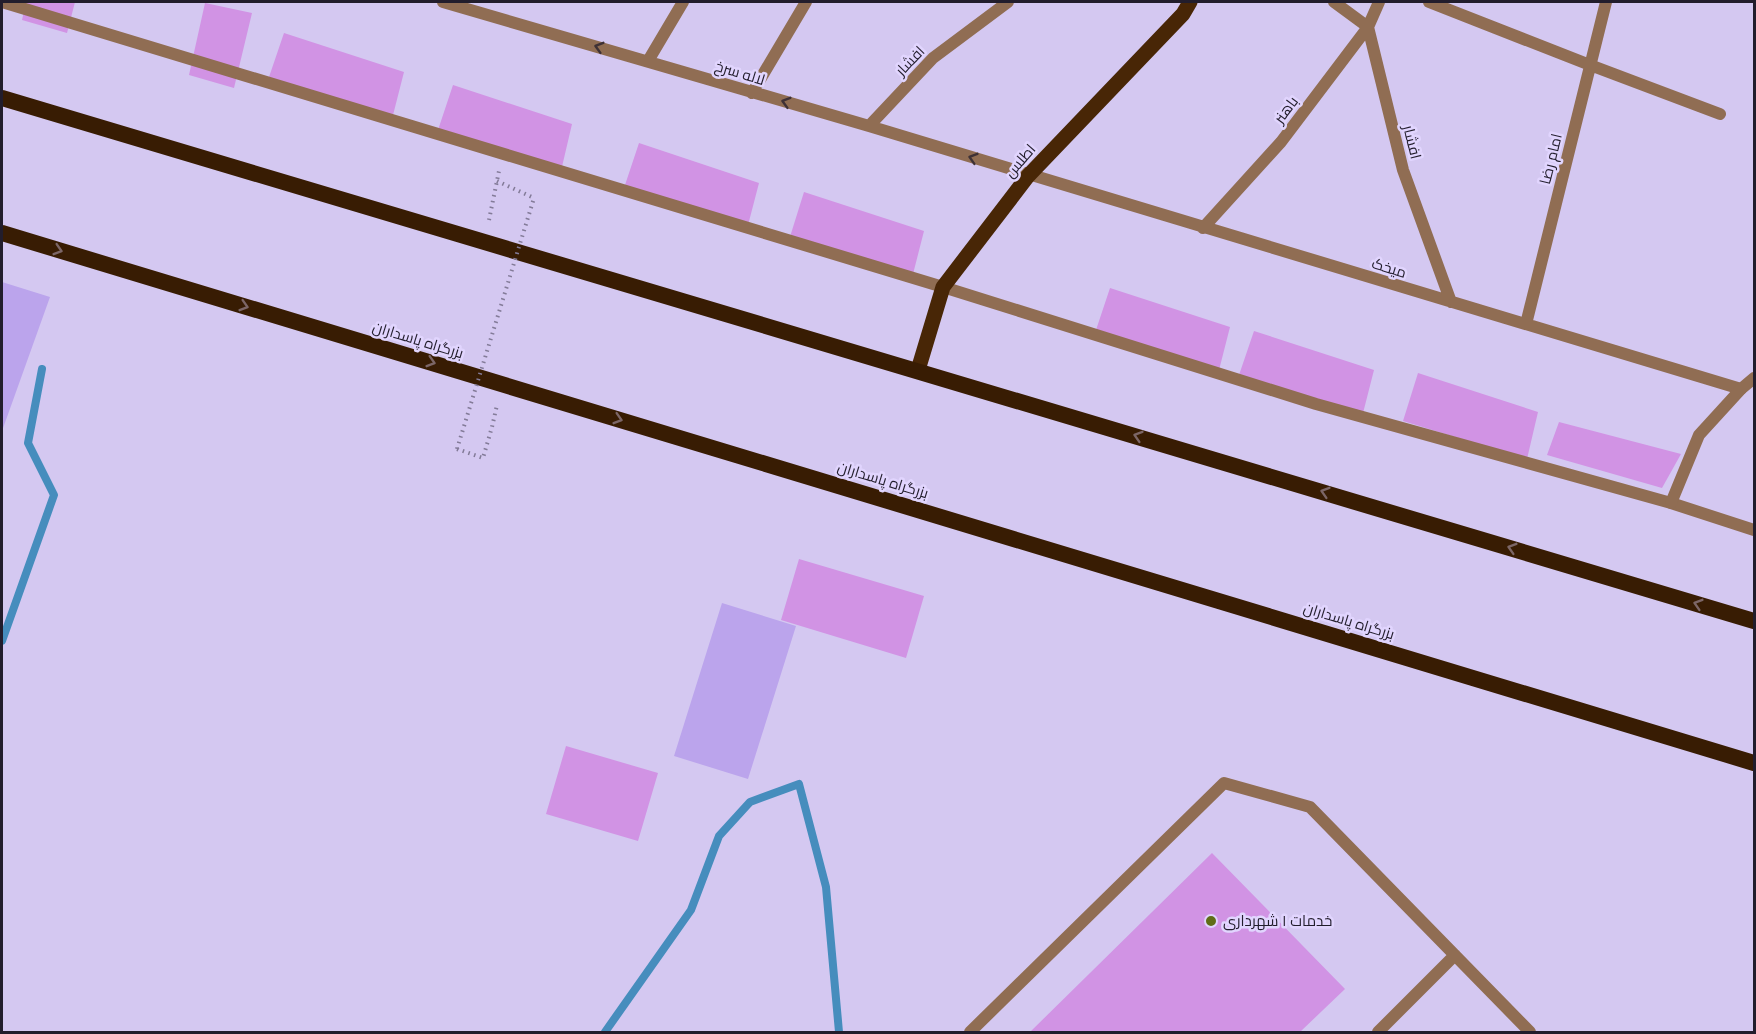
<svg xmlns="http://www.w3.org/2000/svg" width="1756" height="1034" viewBox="0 0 1756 1034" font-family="'Fira Sans Condensed',Cairo,sans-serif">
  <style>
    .green { fill: #bba4ec }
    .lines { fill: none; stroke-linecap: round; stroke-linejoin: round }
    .stream { stroke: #468dbd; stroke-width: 8 }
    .building { fill: #d193e4 }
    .path { stroke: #837b98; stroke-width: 4; stroke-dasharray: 1.5 4.5; stroke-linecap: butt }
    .minor { stroke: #906d53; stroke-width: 12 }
    .tertiary { stroke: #906d53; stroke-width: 12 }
    .primary { stroke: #482606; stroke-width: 15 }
    .trunk { stroke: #381c03; stroke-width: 16 }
    .path-bridge { stroke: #837b98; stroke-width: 4; stroke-dasharray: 1.5 4.5; stroke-linecap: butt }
    .oneway { stroke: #3e3136 }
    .oneway2 { stroke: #7c6667 }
    .poi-dot { fill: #606d17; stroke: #e1d5fe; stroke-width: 2 }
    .labels { text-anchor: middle; stroke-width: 5; stroke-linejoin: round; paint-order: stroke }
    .street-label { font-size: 15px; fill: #221d2c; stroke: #e1d5fe }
    .poi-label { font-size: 15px; fill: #221d2c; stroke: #e1d5fe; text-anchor: start }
  </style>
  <rect width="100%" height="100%" fill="#d4c8f1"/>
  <path class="green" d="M 2,282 L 50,297 L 2,431 Z
    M 722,603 L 796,626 L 748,779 L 674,756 Z"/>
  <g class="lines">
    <path class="stream" d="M 2,641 L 54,495 L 28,443 L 42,369
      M 605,1032 L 691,910 L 719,836 L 750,802 L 799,784 L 826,887 L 839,1032"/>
  </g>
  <path class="building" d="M 26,2 L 75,2 L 67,33 L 22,20 Z
    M 205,3 L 252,13 L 234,88 L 189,75 Z
    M 284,33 L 404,72 L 392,119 L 268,80 Z
    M 453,85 L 572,124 L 561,171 L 437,133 Z
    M 639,143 L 759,183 L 747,229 L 623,191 Z
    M 804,192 L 924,231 L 912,278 L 789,240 Z
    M 1110,288 L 1230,327 L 1218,374 L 1094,336 Z
    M 1254,331 L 1374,370 L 1362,417 L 1238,378 Z
    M 1418,373 L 1538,412 L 1527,459 L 1403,421 Z
    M 1559,422 L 1681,454 L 1662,488 L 1547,455 Z
    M 799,559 L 924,596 L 906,658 L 781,620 Z
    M 566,746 L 658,773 L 638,841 L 546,814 Z
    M 1212,853 L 1345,989 L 1300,1032 L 1030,1032 Z"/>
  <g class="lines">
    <path class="path" d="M 497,181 L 534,198
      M 489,220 L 499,171
      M 457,449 L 483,458 L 492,427 L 497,405"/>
    <path class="minor" d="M 2,2 L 943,287 L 1316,404 L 1671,503 L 1754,530
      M 443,2 L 869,126 L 1741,389
      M 1334,2 L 1368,27 L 1403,170 L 1451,302
      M 1429,2 L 1590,65 L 1720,114
      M 648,61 L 683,2
      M 752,93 L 806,2
      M 869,126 L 933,58 L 1008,2
      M 1203,228 L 1281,142 L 1368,27 L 1379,2
      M 1526,324 L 1606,2
      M 970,1032 L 1224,783 L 1310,807 L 1530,1032
      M 1378,1032 L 1455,955"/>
    <path class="tertiary" d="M 1671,503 L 1699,435 L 1741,389 L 1754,378"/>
    <path class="primary" d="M 918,370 L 943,287 L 1028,176 L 1183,14 L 1190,2"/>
    <path class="trunk" d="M 2,98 L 1754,621
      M 2,233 L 1754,763"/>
    <path class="path-bridge" d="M 457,449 L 534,198"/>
  </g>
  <defs><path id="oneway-chevron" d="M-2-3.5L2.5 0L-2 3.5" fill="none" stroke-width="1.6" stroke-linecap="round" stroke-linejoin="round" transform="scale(1.5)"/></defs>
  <g class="oneway">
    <use href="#oneway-chevron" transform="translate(599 47) rotate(-164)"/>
    <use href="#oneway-chevron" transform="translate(786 102) rotate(-164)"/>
    <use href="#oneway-chevron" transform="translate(973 158) rotate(-163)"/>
  </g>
  <g class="oneway2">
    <use href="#oneway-chevron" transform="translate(58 250) rotate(17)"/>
    <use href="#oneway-chevron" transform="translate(244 306) rotate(17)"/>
    <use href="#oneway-chevron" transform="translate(431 362) rotate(17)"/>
    <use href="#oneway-chevron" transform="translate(618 419) rotate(17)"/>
    <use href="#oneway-chevron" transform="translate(1138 436) rotate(-163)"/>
    <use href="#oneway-chevron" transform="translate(1325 492) rotate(-163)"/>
    <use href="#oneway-chevron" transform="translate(1512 548) rotate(-163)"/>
    <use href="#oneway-chevron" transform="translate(1698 604) rotate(-163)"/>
  </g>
  <circle class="poi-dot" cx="1211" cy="921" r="6"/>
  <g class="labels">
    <g class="street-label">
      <text transform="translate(910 61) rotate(-46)" y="5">افشار</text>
      <text transform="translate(740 73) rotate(17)" y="5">لاله سرخ</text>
      <text transform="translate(1286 110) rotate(-53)" y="5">باهنر</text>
      <text transform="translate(1412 142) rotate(76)" y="5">افشار</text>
      <text transform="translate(1551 159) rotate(-76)" y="5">امام رضا</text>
      <text transform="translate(1020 161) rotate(-49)" y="5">اطلس</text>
      <text transform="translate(1389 268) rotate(17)" y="5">میخک</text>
      <text transform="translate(418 340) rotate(17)" y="5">بزرگراه پاسداران</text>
      <text transform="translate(883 480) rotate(17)" y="5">بزرگراه پاسداران</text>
      <text transform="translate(1349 621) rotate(17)" y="5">بزرگراه پاسداران</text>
    </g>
    <g class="poi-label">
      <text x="1223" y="926">خدمات ۱ شهرداری</text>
    </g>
  </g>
  <rect width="1756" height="1034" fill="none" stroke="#221d2c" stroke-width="6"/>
</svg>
